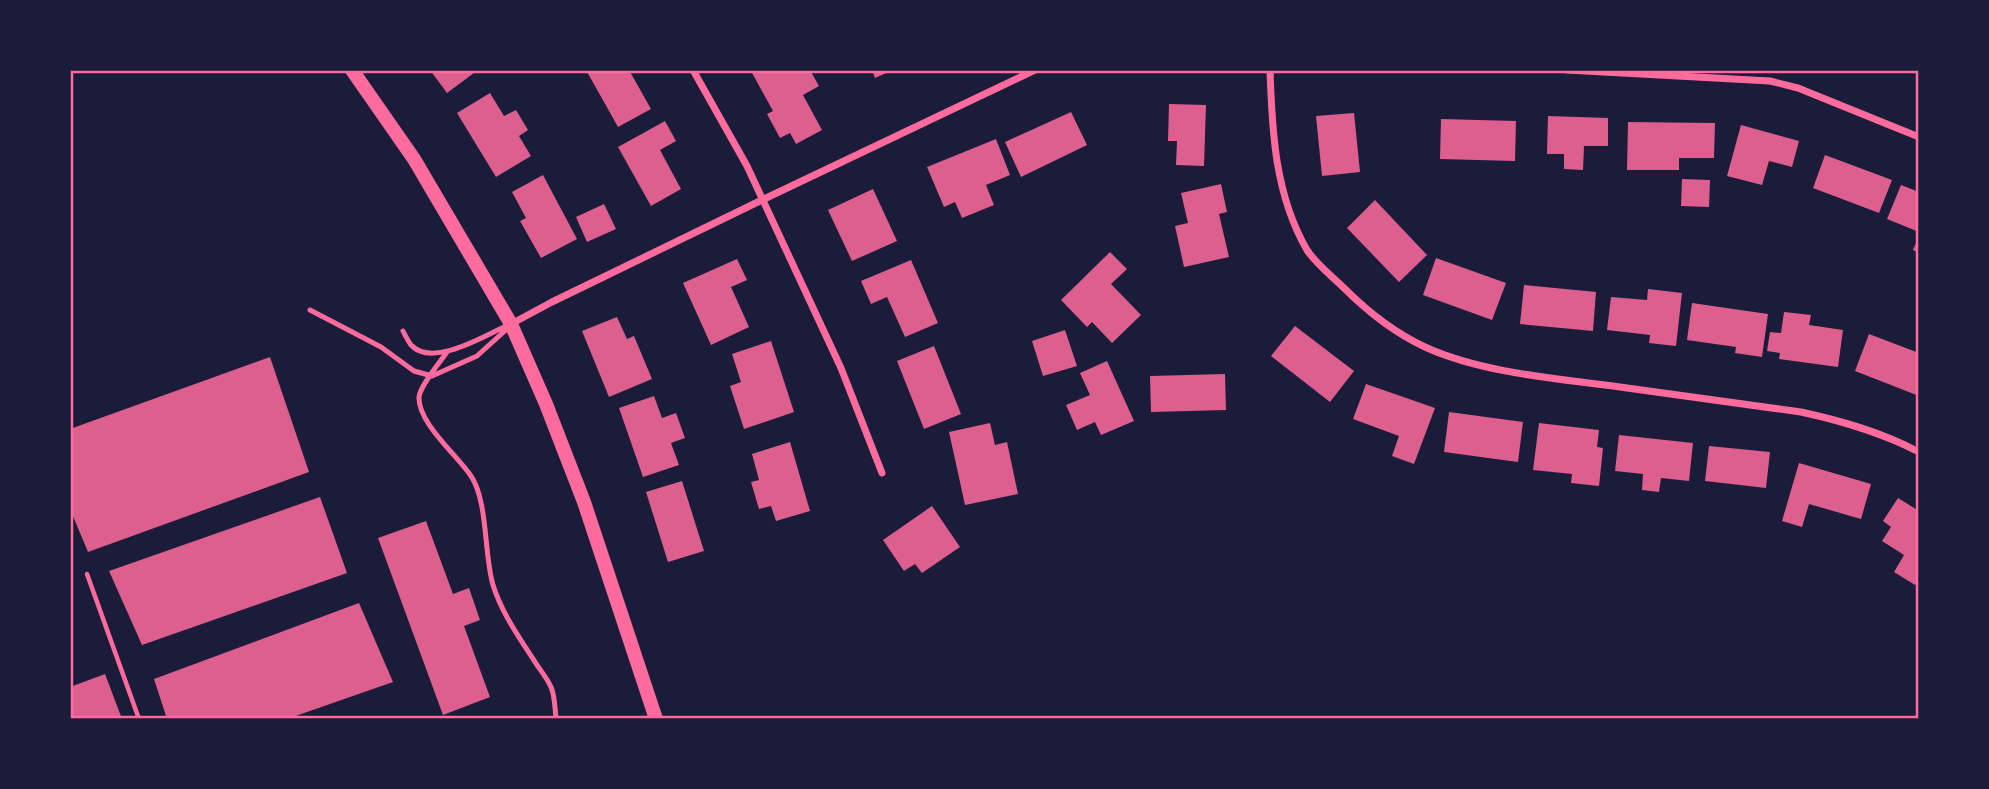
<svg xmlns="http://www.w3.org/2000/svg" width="1989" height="789" viewBox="0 0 1989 789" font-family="'Sofia Sans Condensed',sans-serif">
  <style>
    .building { fill: #dd5f8e }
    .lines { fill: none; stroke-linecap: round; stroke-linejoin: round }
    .path { stroke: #ff6b9d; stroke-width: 4.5 }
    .service { stroke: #ff6b9d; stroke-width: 5 }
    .minor { stroke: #ff6b9d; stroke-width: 7 }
    .secondary { stroke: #ff6b9d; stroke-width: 14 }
    .neatline { fill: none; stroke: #ff6b9d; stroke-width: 2.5 }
  </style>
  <rect width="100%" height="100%" fill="#1b1b3a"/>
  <path class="building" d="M 430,70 L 478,70 L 447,93 Z
    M 586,70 L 629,70 L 651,109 L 618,127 Z
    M 753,70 L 810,70 L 819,86 L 803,95 L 822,130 L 796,144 L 790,133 L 780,138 L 767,114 L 773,111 L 751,71 Z
    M 872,70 L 893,70 L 875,78 Z
    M 490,93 L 504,116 L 516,110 L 528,130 L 519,136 L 531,156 L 496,177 L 457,113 Z
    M 1169,104 L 1206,105 L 1204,166 L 1176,165 L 1177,141 L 1168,141 Z
    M 1071,112 L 1087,145 L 1021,177 L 1005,142 Z
    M 1354,113 L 1360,172 L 1322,176 L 1316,116 Z
    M 1548,116 L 1608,118 L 1608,146 L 1584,146 L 1583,170 L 1564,169 L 1564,154 L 1547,154 Z
    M 1441,119 L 1516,121 L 1515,161 L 1440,159 Z
    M 665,121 L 676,141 L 660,150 L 681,189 L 651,206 L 618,147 Z
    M 1628,122 L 1715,123 L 1714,158 L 1679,158 L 1679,170 L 1627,170 Z
    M 1741,125 L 1799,141 L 1792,167 L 1769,161 L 1762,185 L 1727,176 Z
    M 996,139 L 1010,175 L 986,185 L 994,205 L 962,218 L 955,202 L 944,207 L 927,167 Z
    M 1825,155 L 1892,180 L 1879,213 L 1813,188 Z
    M 543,175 L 577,239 L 541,258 L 520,221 L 526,218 L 512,192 Z
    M 1682,179 L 1710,180 L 1709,207 L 1681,206 Z
    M 1221,184 L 1227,212 L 1219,214 L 1229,257 L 1184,267 L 1175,226 L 1188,223 L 1181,193 Z
    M 1901,185 L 1919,192 L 1919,232 L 1887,219 Z
    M 873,189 L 897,241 L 852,261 L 828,210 Z
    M 1375,200 L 1427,255 L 1399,282 L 1347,228 Z
    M 604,204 L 616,229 L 587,242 L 576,217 Z
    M 1919,236 L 1919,253 L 1913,250 Z
    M 1110,252 L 1127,269 L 1111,284 L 1141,315 L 1112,343 L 1092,322 L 1087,327 L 1061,300 Z
    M 1436,258 L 1506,283 L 1492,320 L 1423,295 Z
    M 737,259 L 747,280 L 731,287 L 749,327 L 711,345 L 683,283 Z
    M 911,260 L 938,323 L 905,337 L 887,297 L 871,304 L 861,281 Z
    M 1524,285 L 1596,292 L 1593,331 L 1520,324 Z
    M 1648,289 L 1682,293 L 1676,346 L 1649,343 L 1650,335 L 1607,330 L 1611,297 L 1647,300 Z
    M 1692,303 L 1768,314 L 1762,357 L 1735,353 L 1736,347 L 1687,340 Z
    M 1784,312 L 1811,315 L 1809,325 L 1843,330 L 1838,367 L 1779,359 L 1780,353 L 1767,351 L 1770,332 L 1781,333 Z
    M 617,317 L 627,339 L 634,336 L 652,379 L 609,397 L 582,331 Z
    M 1295,326 L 1354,371 L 1330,402 L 1271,356 Z
    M 1065,330 L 1077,366 L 1043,376 L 1032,341 Z
    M 1869,334 L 1919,353 L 1919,396 L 1855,371 Z
    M 771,341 L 794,412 L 744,429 L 730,386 L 741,382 L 732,354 Z
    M 934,346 L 961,414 L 924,429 L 897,361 Z
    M 270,357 L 309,472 L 88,552 L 70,509 L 70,429 Z
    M 1107,361 L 1134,421 L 1101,435 L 1095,422 L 1077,430 L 1066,405 L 1090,395 L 1080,373 Z
    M 1225,374 L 1226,410 L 1151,412 L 1150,376 Z
    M 1366,384 L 1435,408 L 1414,464 L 1392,456 L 1399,436 L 1353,419 Z
    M 654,396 L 662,418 L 676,413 L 685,438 L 671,443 L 679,465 L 643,477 L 619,408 Z
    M 1449,412 L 1523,422 L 1518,462 L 1444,452 Z
    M 990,423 L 995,445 L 1007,442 L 1018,494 L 965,505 L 949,432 Z
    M 1539,423 L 1599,430 L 1597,447 L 1603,448 L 1599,486 L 1571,483 L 1572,474 L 1533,470 Z
    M 1619,435 L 1693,443 L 1689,481 L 1661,478 L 1659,492 L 1642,490 L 1643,474 L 1615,471 Z
    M 790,442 L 810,511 L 776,521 L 771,506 L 759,509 L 751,482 L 759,480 L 752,454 Z
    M 1709,446 L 1770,452 L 1766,488 L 1705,481 Z
    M 1799,463 L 1871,484 L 1861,519 L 1809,504 L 1802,527 L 1782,521 Z
    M 682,481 L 704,551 L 668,562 L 646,492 Z
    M 320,497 L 347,573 L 142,645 L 109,571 Z
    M 1898,498 L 1919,511 L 1919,579 L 1915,585 L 1894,572 L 1904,555 L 1882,541 L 1891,527 L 1883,521 Z
    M 932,506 L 960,547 L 922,573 L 915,564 L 904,571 L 883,540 Z
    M 426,521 L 453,594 L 469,588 L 480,620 L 464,626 L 490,697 L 443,715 L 378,538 Z
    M 359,603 L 393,682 L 287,719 L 167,719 L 154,679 Z
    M 105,674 L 122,719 L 70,719 L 70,687 Z"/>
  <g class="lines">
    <path class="path" d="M 87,574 L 139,719"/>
    <path class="service" d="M 310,310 L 381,347 L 414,371 L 432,376 L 477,356 L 509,327
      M 403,331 C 405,335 408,341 411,345 C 432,368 484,336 506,326
      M 447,352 C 440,362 420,386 419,397 C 418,423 457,455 471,476 C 488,501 484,555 493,585 C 502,614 521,640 537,665 C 542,672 548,680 551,687 C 555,696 555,709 556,719"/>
    <path class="minor" d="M 693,70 L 747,166 L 841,368 L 882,473
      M 1270,70 C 1272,131 1275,195 1307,250 C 1316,264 1332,276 1344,288 C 1367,311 1395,333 1425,347 C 1484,374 1563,379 1627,388 C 1685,396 1743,404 1801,412 C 1842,421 1881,432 1919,452
      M 1567,70 L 1770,81 L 1798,88 L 1919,137
      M 511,324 L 552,302 L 762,200 L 1035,70"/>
    <path class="secondary" d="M 352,70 L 414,159 L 511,324 L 546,404 L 584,502 L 656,719"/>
  </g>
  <rect width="1989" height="789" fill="none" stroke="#1b1b3a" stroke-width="144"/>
  <rect x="72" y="72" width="1845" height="645" class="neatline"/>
</svg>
